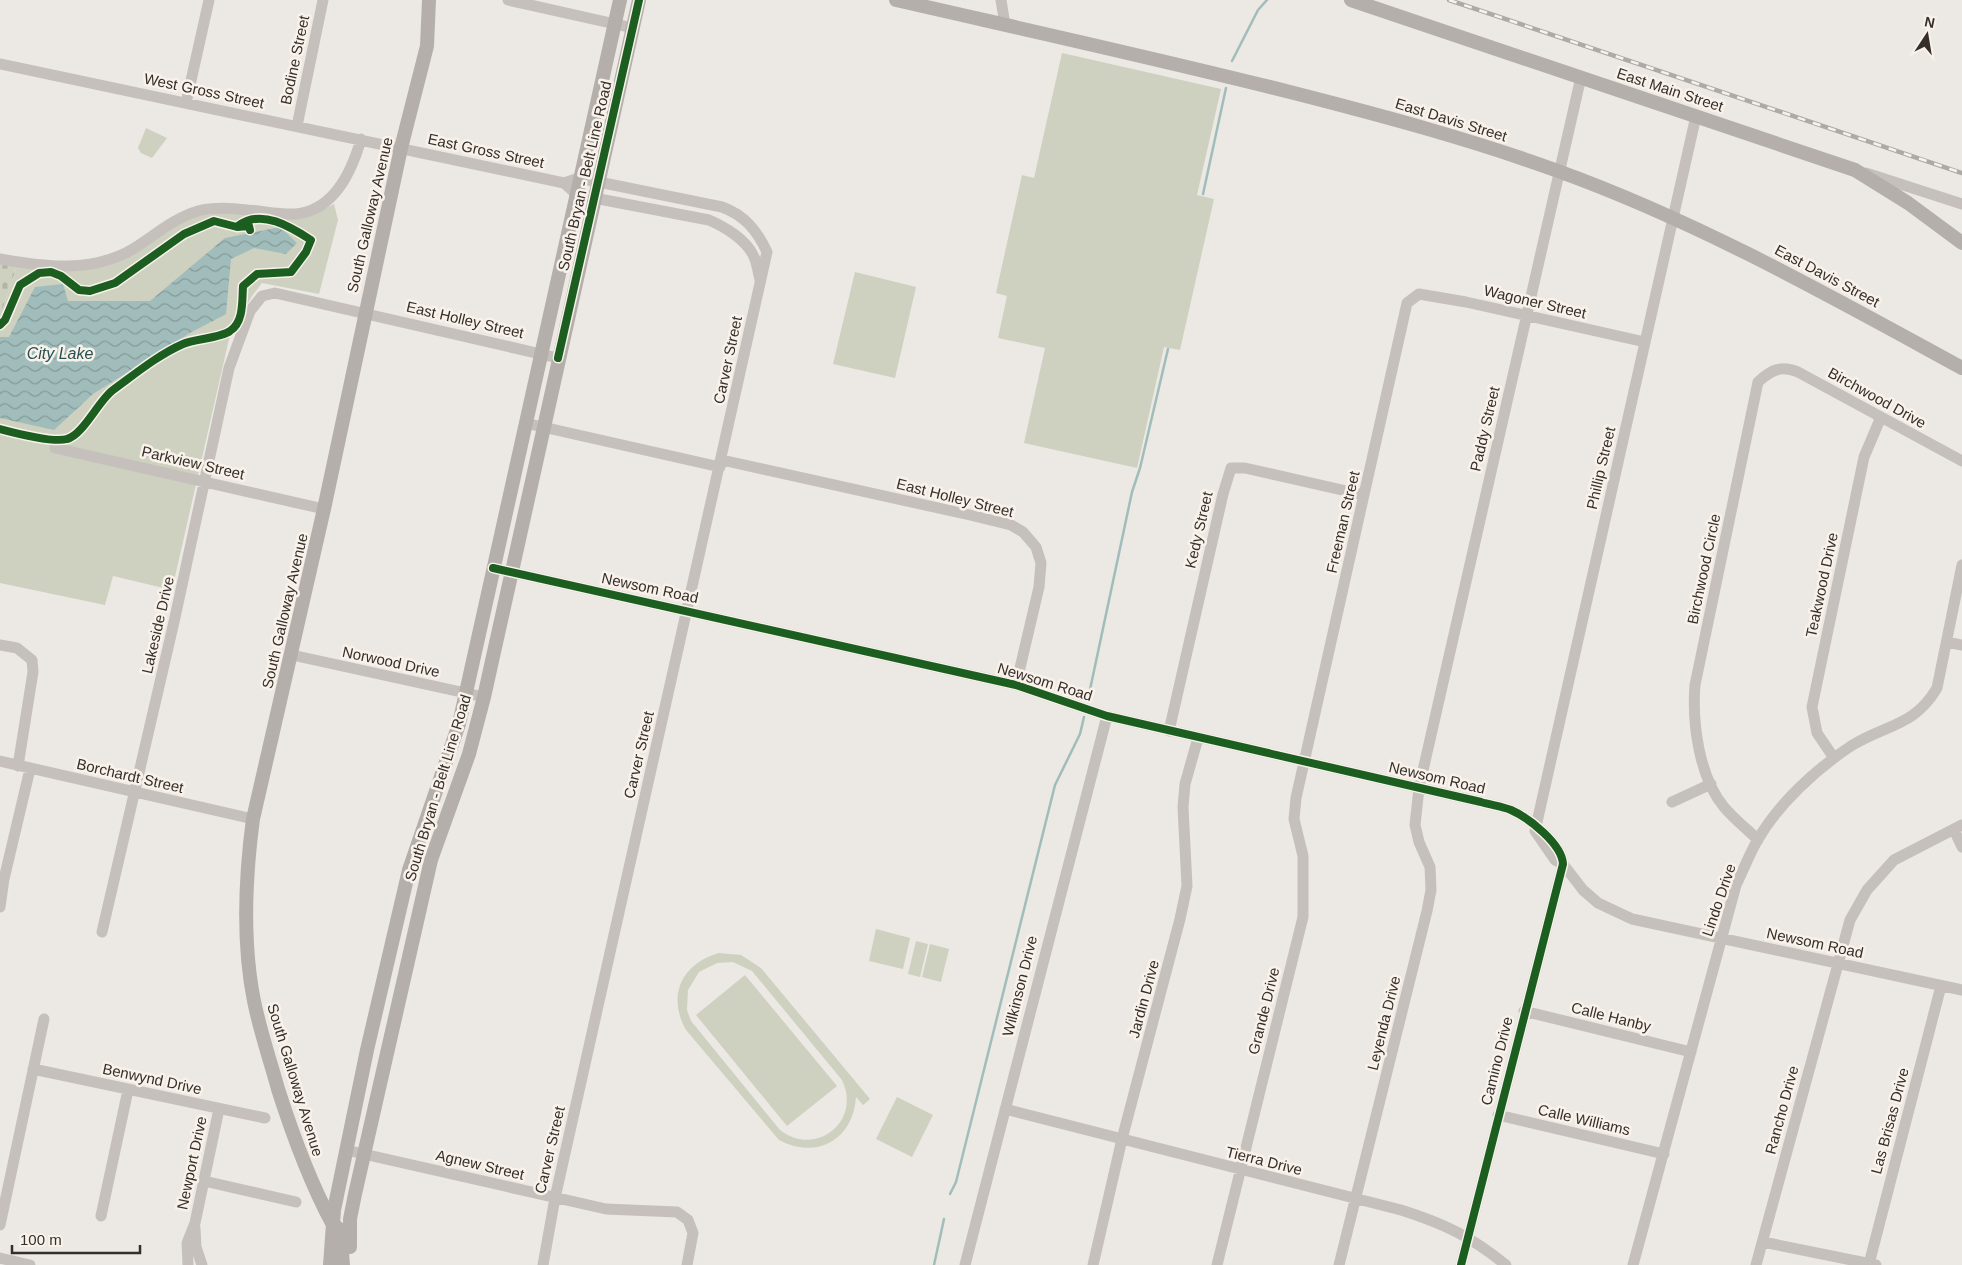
<svg xmlns="http://www.w3.org/2000/svg" width="1962" height="1265" viewBox="0 0 1962 1265" font-family="Helvetica,sans-serif">
  <style>
    .cemetery { fill: url(#cemetery-stones) }
    .park { fill: #ced1bf; fill-rule: evenodd }
    .water { fill: url(#water-waves) }
    .lines { fill: none; stroke-linecap: round; stroke-linejoin: round }
    .stream { stroke: #a1bdbb; stroke-width: 2.5 }
    .minor { stroke: #c5c0bc; stroke-width: 11 }
    .major { stroke: #b4afab; stroke-width: 14 }
    .rail-casing { stroke: #ada9a6; stroke-width: 4.5 }
    .rail { stroke: #f8f2eb; stroke-width: 2.5; stroke-dasharray: 8; stroke-linecap: butt }
    .cycleway-casing { stroke: #f8f2eb; stroke-width: 11 }
    .cycleway { stroke: #1b5e20; stroke-width: 8 }
    .labels { text-anchor: middle; stroke-width: 5; stroke-linejoin: round; paint-order: stroke }
    .street-label { font-size: 15px; fill: #362e2a; stroke: #f8f2eb }
    .water-label { font-size: 16px; font-style: italic; fill: #245253; stroke: #f8f2eb }
  </style>
  <defs>
    <pattern id="cemetery-stones" width="16" height="16" patternUnits="userSpaceOnUse" patternTransform="scale(1.25)"><rect width="16" height="16" fill="#ced1bf"/><path d="M2 7V4a2 2 0 0 1 4 0v3zM10 15v-3a2 2 0 0 1 4 0v3z" fill="#b2b4a4"/></pattern>
    <pattern id="water-waves" width="16" height="10" patternUnits="userSpaceOnUse" patternTransform="scale(1.25)"><rect width="16" height="10" fill="#a1bdbb"/><path d="M0 5q4-4 8 0t8 0" fill="none" stroke="#849a98"/></pattern>
  </defs>
  <rect width="100%" height="100%" fill="#ece8e3"/>
  <path class="cemetery" d="M 0,264 L 17,266 L 0,317 Z"/>
  <path class="park" d="M 1062,53 L 1221,89 L 1197,195 L 1214,199 L 1180,350 L 1164,347 L 1137,468 L 1024,443 L 1045,348 L 998,338 L 1007,296 L 996,293 L 1022,175 L 1034,178 Z
    M 146,128 L 167,138 L 152,158 L 141,153 L 138,148 Z
    M 334,204 L 338,220 L 319,294 L 262,283 L 252,296 L 229,339 L 172,590 L 113,576 L 105,605 L 0,583 L 0,317 L 17,266 L 81,270 L 194,217 L 221,212 L 288,219 L 308,217 Z
    M 855,272 L 916,287 L 895,378 L 833,364 Z
    M 876,929 L 910,938 L 903,969 L 869,961 Z
    M 916,941 L 928,944 L 920,977 L 908,974 Z
    M 930,944 L 949,949 L 941,982 L 922,977 Z
    M 719,953 L 741,955 L 761,968 L 870,1099 L 863,1105 L 856,1097 C 853,1140 817,1160 779,1140 L 686,1030 C 667,996 681,964 719,953 ZM 733,962 L 752,971 L 842,1080 C 862,1121 816,1158 780,1130 L 691,1021 L 687,1010 L 688,990 L 699,972 L 717,963 Z
    M 745,975 L 837,1086 L 787,1126 L 696,1015 Z
    M 897,1097 L 933,1115 L 912,1157 L 876,1139 Z"/>
  <path class="water" d="M 280,227 L 297,243 L 286,254 L 254,248 L 231,259 L 226,314 L 190,333 L 93,394 L 54,430 L 0,418 L 0,337 L 9,337 L 35,287 L 63,284 L 68,301 L 150,301 L 225,238 Z"/>
  <g class="lines">
    <path class="stream" d="M 1232,61 L 1258,10 L 1267,0
      M 1203,194 L 1226,88
      M 1088,699 L 1132,492 L 1140,468 L 1168,349
      M 950,1194 L 956,1182 L 1055,785 L 1080,734 L 1084,717
      M 934,1265 L 944,1219"/>
    <path class="minor" d="M 508,0 L 633,28
      M 1001,0 L 1005,25
      M 0,64 L 564,183 L 576,194 L 594,198 L 709,220 C 725,227 747,240 754,257 C 757,263 758,272 760,280
      M 186,103 L 209,0
      M 1696,116 L 1535,831 L 1555,860 L 1563,864 L 1583,890 L 1598,903 L 1632,919 L 1962,990
      M 297,126 L 323,0
      M 1866,173 L 1962,204
      M 0,259 C 45,267 92,273 133,249 C 154,236 174,218 198,211 C 214,207 231,208 247,210 C 263,211 280,215 296,214 C 335,210 352,171 361,139
      M 525,423 L 720,467
      M 55,448 L 324,509
      M 722,460 L 970,515 L 1011,525 L 1023,532 L 1036,547 L 1041,563 L 1039,587 L 1016,685
      M 493,568 L 1016,685 L 1107,716 L 1481,802 C 1490,805 1502,806 1511,810 C 1529,818 1562,844 1563,864 L 1461,1265
      M 1947,642 L 1962,645
      M 0,645 L 17,648 L 32,660 L 33,672 L 18,766
      M 292,655 L 484,697
      M 1169,731 L 1223,494 L 1231,468 L 1245,468 L 1364,495
      M 1834,758 L 1817,733 L 1812,707 L 1864,457 L 1881,417
      M 0,761 L 253,819
      M 1672,802 L 1711,784
      M 1954,830 L 1962,847
      M 1758,840 C 1747,829 1734,819 1724,807 C 1699,777 1692,723 1695,685 L 1758,382 C 1771,370 1781,365 1798,372 L 1962,461
      M 0,907 L 4,879 L 30,769
      M 102,932 L 174,622 L 229,368 L 250,311 L 262,296 L 275,293 L 558,358
      M 1524,1011 L 1691,1052
      M 33,1069 L 265,1118
      M 1005,1109 L 1401,1210 C 1445,1224 1470,1236 1506,1265
      M 1498,1115 L 1664,1154
      M 346,1150 L 606,1209 L 677,1212 L 688,1220 L 693,1233 L 687,1265
      M 204,1181 L 296,1202
      M 101,1216 L 128,1090
      M 0,1225 L 44,1019
      M 195,1228 L 196,1247 L 202,1265
      M 1763,1242 L 1876,1265
      M 0,1258 L 30,1265
      M 1869,1264 L 1941,986
      M 188,1265 L 187,1243 L 195,1223 L 219,1109
      M 543,1265 L 555,1198 L 767,252 C 757,230 744,215 722,207 L 579,178 L 564,183
      M 965,1265 L 1107,716
      M 1093,1265 L 1122,1139 L 1180,919 L 1187,886 L 1183,807 L 1185,784 L 1198,738
      M 1217,1265 L 1303,917 L 1303,856 L 1294,819 L 1296,798 L 1407,303 L 1419,294 L 1466,302 L 1645,342
      M 1339,1265 L 1427,911 L 1431,890 L 1430,867 L 1419,842 L 1415,825 L 1419,788 L 1581,77
      M 1633,1265 L 1736,885 C 1743,871 1749,855 1757,841 C 1778,804 1816,769 1851,746 C 1886,724 1914,727 1937,688 L 1962,565
      M 1756,1265 L 1850,920 L 1867,890 L 1894,860 L 1962,825"/>
    <path class="major" d="M 896,0 C 1027,30 1159,59 1290,92 C 1380,115 1470,139 1558,171 C 1699,222 1830,296 1962,368
      M 1351,0 L 1855,170 L 1908,203 L 1962,243
      M 350,1247 L 350,1219 L 355,1194 L 431,860 L 469,754 L 484,697 L 639,0
      M 330,1265 L 334,1210 L 367,1050 L 409,870 L 459,724 L 620,0
      M 343,1265 L 340,1230 L 332,1223 C 309,1180 293,1136 278,1089 C 270,1060 260,1031 254,1001 C 242,941 245,879 253,819 L 324,509 L 401,148 L 427,46 L 429,0"/>
    <g class="rail-casing">
      <path id="rail" d="M 1449,0 L 1962,173"/>
    </g>
    <use href="#rail" class="rail"/>
    <g class="cycleway-casing">
      <path id="cycleway" d="M 0,325 L 5,320 L 20,285 L 39,273 L 51,272 L 61,276 L 79,290 L 90,291 L 115,283 L 184,234 L 214,221 L 237,227 L 249,226 L 250,230
        M 558,358 L 639,0
        M 0,429 C 15,433 53,443 67,439 C 83,435 99,400 113,390 C 135,374 158,355 183,344 C 194,339 221,338 230,331 C 244,322 242,301 243,286 L 257,274 L 291,272 L 306,252 L 311,240 C 291,227 261,208 238,226
        M 493,568 L 1016,685 L 1107,716 L 1481,802 C 1490,805 1502,806 1511,810 C 1529,818 1562,844 1563,864 L 1461,1265"/>
    </g>
    <use href="#cycleway" class="cycleway"/>
  </g>
  <g class="labels">
    <g class="street-label">
      <text transform="translate(295 60) rotate(-78)" y="5">Bodine Street</text>
      <text transform="translate(1670 90) rotate(18)" y="5">East Main Street</text>
      <text transform="translate(204 91) rotate(12)" y="5">West Gross Street</text>
      <text transform="translate(1451 120) rotate(17)" y="5">East Davis Street</text>
      <text transform="translate(486 151) rotate(12)" y="5">East Gross Street</text>
      <text transform="translate(585 176) rotate(-77)" y="5">South Bryan - Belt Line Road</text>
      <text transform="translate(370 215) rotate(-77)" y="5">South Galloway Avenue</text>
      <text transform="translate(1827 276) rotate(28)" y="5">East Davis Street</text>
      <text transform="translate(1535 302) rotate(13)" y="5">Wagoner Street</text>
      <text transform="translate(465 320) rotate(13)" y="5">East Holley Street</text>
      <text transform="translate(728 360) rotate(-78)" y="5">Carver Street</text>
      <text transform="translate(1877 398) rotate(29)" y="5">Birchwood Drive</text>
      <text transform="translate(1485 429) rotate(-77)" y="5">Paddy Street</text>
      <text transform="translate(193 463) rotate(13)" y="5">Parkview Street</text>
      <text transform="translate(1601 468) rotate(-77)" y="5">Phillip Street</text>
      <text transform="translate(955 498) rotate(14)" y="5">East Holley Street</text>
      <text transform="translate(1343 522) rotate(-77)" y="5">Freeman Street</text>
      <text transform="translate(1199 530) rotate(-77)" y="5">Kedy Street</text>
      <text transform="translate(1704 569) rotate(-78)" y="5">Birchwood Circle</text>
      <text transform="translate(1822 585) rotate(-78)" y="5">Teakwood Drive</text>
      <text transform="translate(650 588) rotate(12)" y="5">Newsom Road</text>
      <text transform="translate(285 611) rotate(-77)" y="5">South Galloway Avenue</text>
      <text transform="translate(158 625) rotate(-77)" y="5">Lakeside Drive</text>
      <text transform="translate(391 662) rotate(12)" y="5">Norwood Drive</text>
      <text transform="translate(1045 682) rotate(17)" y="5">Newsom Road</text>
      <text transform="translate(639 755) rotate(-77)" y="5">Carver Street</text>
      <text transform="translate(130 776) rotate(13)" y="5">Borchardt Street</text>
      <text transform="translate(1437 778) rotate(13)" y="5">Newsom Road</text>
      <text transform="translate(438 788) rotate(-73)" y="5">South Bryan - Belt Line Road</text>
      <text transform="translate(1719 900) rotate(-71)" y="5">Lindo Drive</text>
      <text transform="translate(1815 943) rotate(12)" y="5">Newsom Road</text>
      <text transform="translate(1020 986) rotate(-76)" y="5">Wilkinson Drive</text>
      <text transform="translate(1144 999) rotate(-75)" y="5">Jardin Drive</text>
      <text transform="translate(1264 1011) rotate(-76)" y="5">Grande Drive</text>
      <text transform="translate(1611 1017) rotate(14)" y="5">Calle Hanby</text>
      <text transform="translate(1384 1023) rotate(-76)" y="5">Leyenda Drive</text>
      <text transform="translate(1497 1061) rotate(-76)" y="5">Camino Drive</text>
      <text transform="translate(152 1079) rotate(12)" y="5">Benwynd Drive</text>
      <text transform="translate(295 1080) rotate(73)" y="5">South Galloway Avenue</text>
      <text transform="translate(1782 1110) rotate(-75)" y="5">Rancho Drive</text>
      <text transform="translate(1584 1120) rotate(13)" y="5">Calle Williams</text>
      <text transform="translate(1890 1121) rotate(-75)" y="5">Las Brisas Drive</text>
      <text transform="translate(550 1150) rotate(-77)" y="5">Carver Street</text>
      <text transform="translate(1264 1161) rotate(14)" y="5">Tierra Drive</text>
      <text transform="translate(192 1163) rotate(-78)" y="5">Newport Drive</text>
      <text transform="translate(480 1165) rotate(13)" y="5">Agnew Street</text>
    </g>
    <g class="water-label">
      <text x="60" y="359">City Lake</text>
    </g>
  </g>
  <g transform="translate(1927 35) rotate(12)" stroke="#f8f2eb" stroke-width="4" paint-order="stroke">
  <path d="M0-4L9 19L0 12L-9 19Z" fill="#362e2a"/>
  <text y="-8" font-size="14" font-weight="bold" text-anchor="middle" fill="#362e2a">N</text>
  </g>
  <path d="M12 1245v8h128v-8" fill="none" stroke="#362e2a" stroke-width="2.5"/>
  <text x="20" y="1245" font-size="15" fill="#362e2a" stroke="#f8f2eb" stroke-width="4" paint-order="stroke">100 m</text>
</svg>
